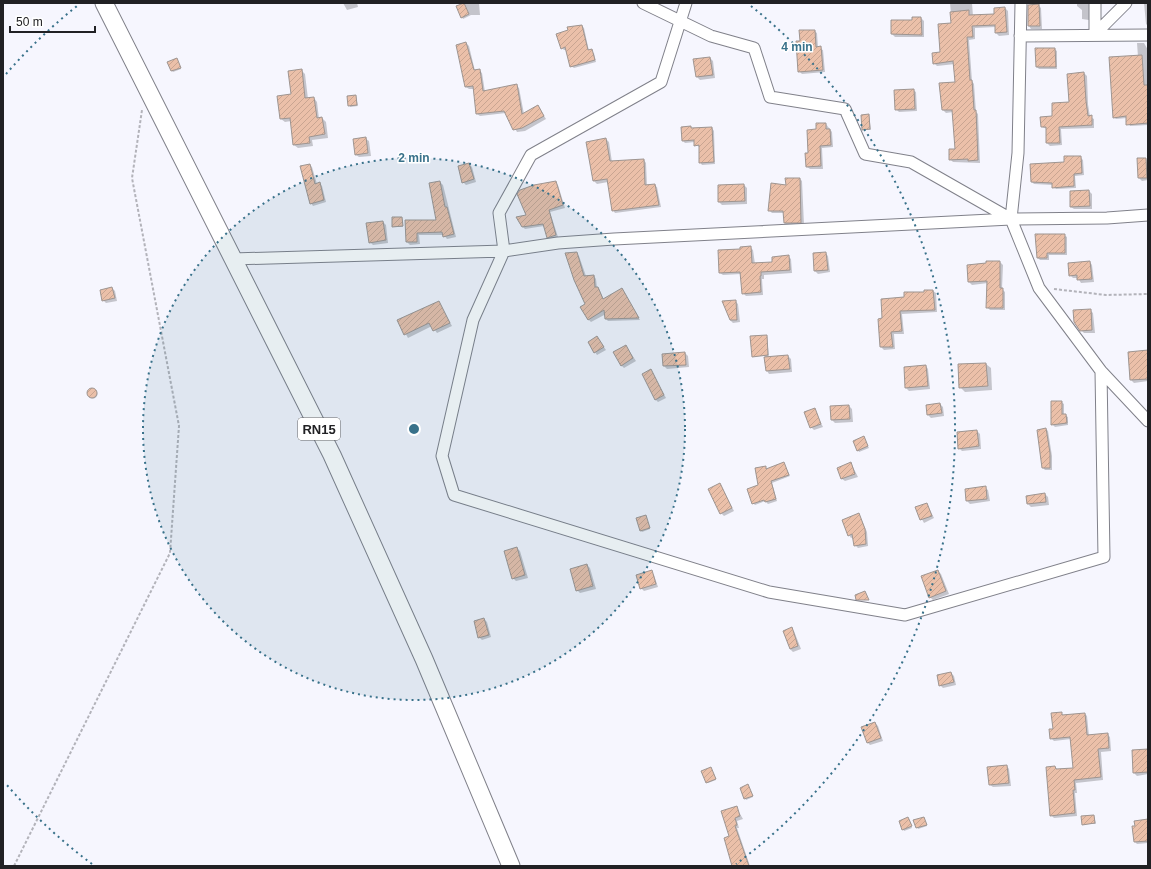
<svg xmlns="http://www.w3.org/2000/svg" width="1151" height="869" viewBox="0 0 1151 869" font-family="Helvetica,sans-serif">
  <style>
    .shadow { fill: #0003 }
    .building { fill: url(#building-hatch); stroke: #9e9591 }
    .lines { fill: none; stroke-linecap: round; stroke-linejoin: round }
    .street-casing { stroke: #80818a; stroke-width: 13 }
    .primary-casing { stroke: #80818a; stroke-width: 19 }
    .path { stroke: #b3b3ba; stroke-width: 2; stroke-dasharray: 3 2; stroke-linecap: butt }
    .street { stroke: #fff; stroke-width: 11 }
    .primary { stroke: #fff; stroke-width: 17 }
    .ring { fill: none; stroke: #38718a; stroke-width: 2; stroke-dasharray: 2 4 }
    .labels { text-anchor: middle; stroke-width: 3; stroke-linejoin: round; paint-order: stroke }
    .shield { fill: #fff; stroke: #646466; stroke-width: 1 }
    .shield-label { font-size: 13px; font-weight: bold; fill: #212124 }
    .centre { fill: #38718a; stroke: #fff; stroke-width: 2 }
    .ring-label { font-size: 12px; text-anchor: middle; font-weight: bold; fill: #38718a; stroke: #fff; stroke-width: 3; stroke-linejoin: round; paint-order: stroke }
  </style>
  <defs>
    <pattern id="building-hatch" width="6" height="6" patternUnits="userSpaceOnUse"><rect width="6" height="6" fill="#ebc0a9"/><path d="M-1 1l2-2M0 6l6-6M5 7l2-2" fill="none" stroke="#c9a591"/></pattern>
  </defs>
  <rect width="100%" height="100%" fill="#f6f6fe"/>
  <path class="shadow" d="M 343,3 L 357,3 L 358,7 L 347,10 Z
    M 467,3 L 479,3 L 480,15 L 471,15 L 463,19 L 457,7 Z
    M 950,3 L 972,3 L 973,16 L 995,14 L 1005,8 L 1008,11 L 1009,35 L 999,36 L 996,33 L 996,27 L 975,28 L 975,39 L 969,40 L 972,81 L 974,84 L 976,112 L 978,114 L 980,163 L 953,162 L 950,159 L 957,149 L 953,112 L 946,113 L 943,110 L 956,83 L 955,64 L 937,66 L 934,63 L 941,53 L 952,24 Z
    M 1077,3 L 1091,3 L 1089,20 L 1082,19 L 1082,10 L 1077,6 Z
    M 1144,3 L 1148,3 L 1148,26 L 1146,24 Z
    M 1038,5 L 1041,8 L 1042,29 L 1031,29 L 1029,26 L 1029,6 Z
    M 921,18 L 924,21 L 924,37 L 895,37 L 892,34 L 913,21 Z
    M 582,26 L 584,28 L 589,51 L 594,53 L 596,62 L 574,68 L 571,66 L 567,50 L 564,50 L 562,48 Z
    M 814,31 L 817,33 L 818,48 L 823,50 L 825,72 L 802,74 L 799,71 L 801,42 Z
    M 466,43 L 469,46 L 475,71 L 479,70 L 482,73 L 485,92 L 517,86 L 519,88 L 524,114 L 538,106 L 546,119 L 525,131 L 517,132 L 506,113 L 480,116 L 477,114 L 474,89 L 469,89 L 466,87 Z
    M 1137,43 L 1144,43 L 1148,50 L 1148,125 L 1130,126 L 1127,118 L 1116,119 L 1114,117 L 1138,57 Z
    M 1054,49 L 1057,51 L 1057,69 L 1039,69 L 1037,67 Z
    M 710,58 L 713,61 L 715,78 L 700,80 L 697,77 Z
    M 177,60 L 181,69 L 173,72 L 172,71 Z
    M 301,70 L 305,74 L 308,99 L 314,98 L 317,102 L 319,119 L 322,118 L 326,122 L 328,138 L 312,140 L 313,146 L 298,148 L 294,145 L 291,121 L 285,122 L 281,119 Z
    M 1084,73 L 1087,76 L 1088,104 L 1090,117 L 1094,119 L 1094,128 L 1061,129 L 1062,145 L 1050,146 L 1047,143 L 1047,129 L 1042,127 L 1070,103 Z
    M 913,90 L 916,92 L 917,111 L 899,112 L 896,109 Z
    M 356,96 L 358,106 L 350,107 L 348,97 Z
    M 869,115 L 871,130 L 864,130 L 863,129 Z
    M 826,124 L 832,132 L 833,147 L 822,148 L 823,169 L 810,169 L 807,167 L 817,130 Z
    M 691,127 L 693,129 L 712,128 L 714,131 L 715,164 L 702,165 L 700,162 L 700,147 L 695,145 L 695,142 L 685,143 L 683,141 Z
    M 366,139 L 369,141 L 371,156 L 359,157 L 356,155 Z
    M 606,139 L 609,142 L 612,162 L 644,160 L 646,163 L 647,186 L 654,185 L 657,187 L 661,207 L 615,213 L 613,210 L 608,182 L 597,184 L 594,181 L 587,143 Z
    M 1080,157 L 1083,160 L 1084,175 L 1075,176 L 1076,188 L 1056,189 L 1053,185 L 1034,184 L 1032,182 L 1066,162 Z
    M 1146,159 L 1148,161 L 1148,180 L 1142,181 L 1139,178 Z
    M 469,164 L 472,167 L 476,182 L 466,185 L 463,182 Z
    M 310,165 L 312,167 L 317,184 L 319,183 L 322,186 L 326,202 L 313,206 L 311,203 Z
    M 800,179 L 802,181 L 804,225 L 787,226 L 785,223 L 784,213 L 772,213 L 769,210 L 787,186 Z
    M 440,182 L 443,185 L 456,237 L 447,239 L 444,235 L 419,235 L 420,244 L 410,245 L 407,242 L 406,221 L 437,221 Z
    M 555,182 L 558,185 L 565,208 L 550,212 L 558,237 L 550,240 L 544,226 L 525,229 L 522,226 L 527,216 Z
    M 744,185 L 747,188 L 747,204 L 722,205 L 719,202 Z
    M 1089,191 L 1092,194 L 1092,209 L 1074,209 L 1071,207 Z
    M 402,218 L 403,227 L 395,227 L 393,226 Z
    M 383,222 L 386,225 L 388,243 L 373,245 L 370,242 Z
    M 1064,235 L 1067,237 L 1067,255 L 1049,255 L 1049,260 L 1040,260 L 1038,258 Z
    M 750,247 L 753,250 L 755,264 L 773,263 L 788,256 L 791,259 L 792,273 L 764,275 L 764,279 L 762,279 L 763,295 L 746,296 L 743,293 L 741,274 L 723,275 L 720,273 L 741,250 Z
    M 576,253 L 579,256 L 586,276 L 594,276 L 596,279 L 597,288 L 600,291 L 604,300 L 622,289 L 640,320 L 608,321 L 606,319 L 606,314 L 591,322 L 588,319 Z
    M 825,253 L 828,256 L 830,272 L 818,274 L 815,271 Z
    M 1000,262 L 1003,265 L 1002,289 L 1005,292 L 1005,310 L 990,310 L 987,307 L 988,283 L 972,285 L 969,282 Z
    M 1090,262 L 1092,265 L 1094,282 L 1081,283 L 1078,278 L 1073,278 L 1070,275 Z
    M 112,288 L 115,291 L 117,301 L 106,303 L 103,300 Z
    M 933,291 L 936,293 L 937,312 L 902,314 L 904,334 L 894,334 L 895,349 L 884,350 L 881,347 L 884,319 L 905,298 Z
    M 735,301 L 738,304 L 740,322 L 733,323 L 730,320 Z
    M 439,302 L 452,326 L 437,333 L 432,326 L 408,338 L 398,320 Z
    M 1090,310 L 1093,313 L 1095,333 L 1084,333 L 1081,330 Z
    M 767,336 L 769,357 L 788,356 L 791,359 L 792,372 L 769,374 L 767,371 L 765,356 L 753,356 Z
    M 597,337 L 606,350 L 597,355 L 595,352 Z
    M 626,346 L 636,361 L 624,368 L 621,365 Z
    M 1148,351 L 1148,381 L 1134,383 L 1131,380 L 1129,353 Z
    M 685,353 L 688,356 L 689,367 L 667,369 L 664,366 Z
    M 986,364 L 991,368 L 992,390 L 965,392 L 960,387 Z
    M 926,366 L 928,369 L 930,389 L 909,391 L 906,388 Z
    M 651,370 L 666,398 L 658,402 L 655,399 Z
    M88.5 394a4.5 4.5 0 1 1 9 0a4.5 4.5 0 1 1-9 0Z
    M 1061,402 L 1064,404 L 1064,415 L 1068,417 L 1068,425 L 1055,427 L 1052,424 Z
    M 940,404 L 943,407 L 944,416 L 931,418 L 928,415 L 927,406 Z
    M 849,406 L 852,409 L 853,422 L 835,423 L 832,420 L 831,407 Z
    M 814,409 L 823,427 L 814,430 L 811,427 Z
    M 1046,429 L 1048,431 L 1052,456 L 1052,470 L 1045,470 L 1043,468 Z
    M 977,431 L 980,434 L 981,449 L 962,451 L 959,448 Z
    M 864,438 L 869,448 L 859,452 L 858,450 Z
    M 784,463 L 790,476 L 772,483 L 777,501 L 768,504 L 765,501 L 755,505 L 753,503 L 765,467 L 767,469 Z
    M 851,463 L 858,477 L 845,481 L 842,479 Z
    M 720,484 L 734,511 L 724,516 L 721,513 Z
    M 985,488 L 988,490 L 990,501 L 970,504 L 967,501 Z
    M 1045,494 L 1048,497 L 1049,505 L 1031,507 L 1028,504 Z
    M 927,504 L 934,518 L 924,523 L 916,508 Z
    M 859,514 L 867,532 L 868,546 L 858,548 L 855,545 L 854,537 L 851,538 L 849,535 Z
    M 646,517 L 650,529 L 642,532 L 640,530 Z
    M 517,548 L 520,551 L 528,578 L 516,581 L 513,578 Z
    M 587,565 L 590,568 L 596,589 L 580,593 L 577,590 Z
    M 938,571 L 941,574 L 949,594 L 933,600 L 930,597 Z
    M 651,572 L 654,575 L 658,587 L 644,591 L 641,588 Z
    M 484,619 L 487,622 L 491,637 L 482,640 L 479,637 Z
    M 791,629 L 794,631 L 801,649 L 793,652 L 790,649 L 784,631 Z
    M 951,673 L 954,676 L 956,685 L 943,688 L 940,685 Z
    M 1061,713 L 1064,716 L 1085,714 L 1087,716 L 1089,736 L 1107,734 L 1110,737 L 1111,751 L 1101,752 L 1103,780 L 1076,783 L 1077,793 L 1075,793 L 1077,816 L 1054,818 L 1051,815 L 1055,767 L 1058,770 L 1074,768 L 1071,739 L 1054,741 L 1051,738 Z
    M 875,723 L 878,726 L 883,741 L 870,745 L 867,742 Z
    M 1148,750 L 1148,774 L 1137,776 L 1134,773 Z
    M 1007,766 L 1009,769 L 1011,786 L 993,787 L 990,785 Z
    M 711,768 L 716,780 L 708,783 L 707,782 Z
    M 748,786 L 753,797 L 746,800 L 745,798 Z
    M 736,807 L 743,819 L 737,821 L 739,828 L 737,828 L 750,866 L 734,866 L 731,836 Z
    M 1094,816 L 1096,824 L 1083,824 Z
    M 924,818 L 927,826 L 918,829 L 915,820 Z
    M 908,819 L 912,828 L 904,831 L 903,829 Z
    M 1148,821 L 1148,843 L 1137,844 L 1135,842 L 1133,827 Z"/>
  <path class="building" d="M 464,3 L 469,14 L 461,18 L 456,6 Z
    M 1039,4 L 1040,26 L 1028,26 L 1028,5 Z
    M 1005,7 L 1007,32 L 995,33 L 995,25 L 972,26 L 973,37 L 967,37 L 970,80 L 972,80 L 974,110 L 976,110 L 978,160 L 968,161 L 968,159 L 949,160 L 949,149 L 955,149 L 952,110 L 942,110 L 939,83 L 955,82 L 953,61 L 933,64 L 932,53 L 940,52 L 938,24 L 951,23 L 950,12 L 969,10 L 969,15 L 994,14 L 994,8 Z
    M 912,17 L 921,17 L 922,35 L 891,34 L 891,20 L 912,20 Z
    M 582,25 L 588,50 L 592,49 L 595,60 L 570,67 L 565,47 L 561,49 L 556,34 L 568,30 L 567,27 Z
    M 799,30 L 815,30 L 816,47 L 821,46 L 823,70 L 798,72 L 796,41 L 800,41 Z
    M 466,42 L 474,70 L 480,69 L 483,91 L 517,84 L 522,114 L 538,105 L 544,116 L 522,128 L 513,130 L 504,111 L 476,114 L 473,86 L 465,87 L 456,45 Z
    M 1035,48 L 1055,48 L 1056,67 L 1036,67 Z
    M 1142,55 L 1144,85 L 1148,85 L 1148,123 L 1126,125 L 1126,116 L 1113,118 L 1109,57 Z
    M 710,57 L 713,75 L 696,77 L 693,59 Z
    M 177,58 L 181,68 L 171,71 L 167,62 Z
    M 302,69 L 305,98 L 314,97 L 317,118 L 322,117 L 325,134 L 309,137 L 310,143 L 293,145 L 290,118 L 280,119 L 277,96 L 291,94 L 288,71 Z
    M 1084,72 L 1086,101 L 1088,116 L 1092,115 L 1092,125 L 1059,127 L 1060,143 L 1046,143 L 1046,127 L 1041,127 L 1040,117 L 1052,116 L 1052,103 L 1069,102 L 1067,74 Z
    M 914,89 L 915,109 L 895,110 L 894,90 Z
    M 356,95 L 357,105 L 348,106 L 347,96 Z
    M 869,114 L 870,129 L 862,130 L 861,115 Z
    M 816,123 L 826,123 L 826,129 L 830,129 L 831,145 L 820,146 L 821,166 L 806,167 L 805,153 L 808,153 L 807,130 L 816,129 Z
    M 691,126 L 691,128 L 712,127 L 714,162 L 699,163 L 699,145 L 694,146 L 694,140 L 682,141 L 681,127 Z
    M 366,137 L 368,153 L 355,155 L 353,139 Z
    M 606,138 L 610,161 L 644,159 L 645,185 L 655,184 L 659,205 L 612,211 L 607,179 L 593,181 L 586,142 Z
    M 1064,156 L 1081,156 L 1082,173 L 1074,174 L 1074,186 L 1052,188 L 1052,183 L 1031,182 L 1030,164 L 1064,162 Z
    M 1137,158 L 1146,158 L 1147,178 L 1138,178 Z
    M 469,163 L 474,179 L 462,183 L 458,166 Z
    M 310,164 L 315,184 L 320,182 L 324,200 L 310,204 L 300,166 Z
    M 785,178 L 800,178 L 801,223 L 784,223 L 783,211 L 768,211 L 771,183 L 786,185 Z
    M 440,181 L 445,207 L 447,207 L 454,234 L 443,237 L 442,232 L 417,233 L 417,242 L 406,242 L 405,220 L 436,220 L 429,183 Z
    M 556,181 L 563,205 L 549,210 L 556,235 L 547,238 L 543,224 L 522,227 L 516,217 L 526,215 L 517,194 L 520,190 L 534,185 Z
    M 744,184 L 745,201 L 718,202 L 718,185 Z
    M 1089,190 L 1090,206 L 1070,207 L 1070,191 Z
    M 392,217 L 402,217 L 403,226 L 392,227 Z
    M 383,221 L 386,240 L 369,243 L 366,223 Z
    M 1035,234 L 1065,234 L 1065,253 L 1047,253 L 1047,258 L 1037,258 Z
    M 751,246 L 752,263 L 772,262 L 772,257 L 789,255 L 790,270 L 761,272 L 761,276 L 760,276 L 761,292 L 742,294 L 740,272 L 719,273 L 718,250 L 740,249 L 740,247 Z
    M 577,252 L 584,276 L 594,275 L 595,287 L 598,287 L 603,299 L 622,288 L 639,318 L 605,319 L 604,310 L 588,320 L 580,307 L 585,304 L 574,280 L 565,253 Z
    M 826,252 L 828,270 L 814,271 L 813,253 Z
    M 986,261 L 1000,261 L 1000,288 L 1003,288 L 1003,308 L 986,308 L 987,281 L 968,282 L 967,265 L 986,263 Z
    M 1090,261 L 1092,279 L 1077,280 L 1077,275 L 1069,276 L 1068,263 Z
    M 112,287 L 115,298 L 102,301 L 100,290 Z
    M 924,290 L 933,290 L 935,310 L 900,311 L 902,331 L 891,332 L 893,347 L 880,347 L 878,319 L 882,318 L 881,299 L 904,297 L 904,292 L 924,292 Z
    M 736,300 L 737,320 L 730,320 L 722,301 Z
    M 439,301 L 450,323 L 433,331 L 429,323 L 404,335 L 397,320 Z
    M 1091,309 L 1092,330 L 1080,331 L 1074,322 L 1073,310 Z
    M 767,335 L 768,355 L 752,357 L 750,336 Z
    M 597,336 L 604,347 L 594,353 L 588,342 Z
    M 626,345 L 633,358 L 621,366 L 613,352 Z
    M 1148,350 L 1148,379 L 1130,380 L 1128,352 Z
    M 685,352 L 686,365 L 663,366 L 662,354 Z
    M 788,355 L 790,369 L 766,371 L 764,357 Z
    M 986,363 L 988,386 L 959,388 L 958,364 Z
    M 926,365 L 928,386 L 905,388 L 904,367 Z
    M 651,369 L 664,395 L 655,400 L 642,374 Z
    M87 393a5 5 0 1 1 10 0a5 5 0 1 1-10 0Z
    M 1051,401 L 1062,401 L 1062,414 L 1066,414 L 1067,423 L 1051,425 Z
    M 940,403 L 942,413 L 927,415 L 926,405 Z
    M 849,405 L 850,419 L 831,420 L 830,406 Z
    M 815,408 L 821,424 L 810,428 L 804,412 Z
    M 1046,428 L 1050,453 L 1050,468 L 1042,468 L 1037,430 Z
    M 977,430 L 979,446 L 958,449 L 957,432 Z
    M 864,436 L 868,446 L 857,451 L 853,441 Z
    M 784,462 L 789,475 L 771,481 L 776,499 L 765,502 L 764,500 L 752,504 L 747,489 L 758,485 L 755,468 L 766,466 L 766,469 Z
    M 851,462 L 855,474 L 841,479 L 837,468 Z
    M 720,483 L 732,508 L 720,514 L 708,489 Z
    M 986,486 L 987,499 L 966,501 L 965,489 Z
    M 1045,493 L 1046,502 L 1027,504 L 1026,496 Z
    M 927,503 L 932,516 L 920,520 L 915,507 Z
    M 859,513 L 865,529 L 866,544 L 854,546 L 852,534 L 848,536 L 842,520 Z
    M 646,515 L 650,528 L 640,531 L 636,518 Z
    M 517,547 L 525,575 L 512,579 L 504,551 Z
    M 587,564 L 593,586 L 576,591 L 570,569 Z
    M 652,570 L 656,584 L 640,589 L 636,575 Z
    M 938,570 L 946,591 L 929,598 L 921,576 Z
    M 865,591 L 869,600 L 856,600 L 855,595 Z
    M 484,618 L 489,635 L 478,638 L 474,621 Z
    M 792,627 L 798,646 L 790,649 L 783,631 Z
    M 951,672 L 954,682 L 939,686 L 937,675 Z
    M 1062,712 L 1062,715 L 1085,713 L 1087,735 L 1108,733 L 1109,748 L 1098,749 L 1101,777 L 1074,780 L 1075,790 L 1073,790 L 1075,813 L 1050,816 L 1046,767 L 1055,766 L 1056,769 L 1073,768 L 1070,737 L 1050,739 L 1049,729 L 1053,729 L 1051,713 Z
    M 875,722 L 881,738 L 867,743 L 861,727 Z
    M 1148,749 L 1148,772 L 1133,773 L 1132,750 Z
    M 1007,765 L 1009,783 L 989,785 L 987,767 Z
    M 711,767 L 716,779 L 706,783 L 701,771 Z
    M 748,784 L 753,796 L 744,799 L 740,788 Z
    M 737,806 L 740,816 L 735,818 L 737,825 L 735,826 L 749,866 L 732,866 L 724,838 L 729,836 L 721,811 Z
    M 1094,815 L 1095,823 L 1082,825 L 1081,816 Z
    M 908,817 L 912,826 L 902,830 L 899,821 Z
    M 924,817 L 927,825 L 916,828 L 913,820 Z
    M 1148,819 L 1148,841 L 1134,842 L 1132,826 L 1135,826 L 1134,821 Z"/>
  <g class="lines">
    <g class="street-casing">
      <path id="street" d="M 643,3 L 711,36 L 754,48 L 770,97 L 845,109 L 865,154 L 911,162 L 1011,219 L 1039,288 L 1101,371 L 1148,421
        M 686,3 L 661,82 L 531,155 L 499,213 L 504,251 L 473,320 L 442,456 L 454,495 L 769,592 L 905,615 L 1104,557 L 1101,371
        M 1095,3 L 1095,34
        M 1095,34 L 1126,3
        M 1020,36 L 1148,35
        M 1011,219 L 1018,153 L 1021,3
        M 233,259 L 504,251 L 558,243 L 614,239 L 1011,219 L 1107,218 L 1148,215"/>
    </g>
    <g class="primary-casing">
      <path id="primary" d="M 104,3 L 332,455 L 424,659 L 511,866"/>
    </g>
    <path class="path" d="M 1054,289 L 1106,295 L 1148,294
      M 14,866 L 170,553 L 179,426 L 132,178 L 142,110"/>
    <use href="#street" class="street"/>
    <use href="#primary" class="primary"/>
  </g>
  <circle cx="414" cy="429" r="271" fill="#38718a" fill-opacity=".12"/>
  <g class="ring">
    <circle cx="414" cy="429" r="271"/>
    <path d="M92 864A541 541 0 0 1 6 784M6 74A541 541 0 0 1 77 6M751 6A541 541 0 0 1 736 864"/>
  </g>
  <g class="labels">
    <rect class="shield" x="298" y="418" width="42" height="22" rx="3"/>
    <g class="shield-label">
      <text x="319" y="434">RN15</text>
    </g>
  </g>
  <circle cx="414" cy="429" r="6" class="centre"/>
  <g class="ring-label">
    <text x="797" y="51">4 min</text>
    <text x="414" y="162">2 min</text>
  </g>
  <rect width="1151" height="869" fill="none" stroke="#212124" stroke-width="8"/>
  <path d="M10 26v6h85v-6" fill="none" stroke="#212124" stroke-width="2"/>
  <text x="16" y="26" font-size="12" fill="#212124" stroke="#ffffff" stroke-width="3" paint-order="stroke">50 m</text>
</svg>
